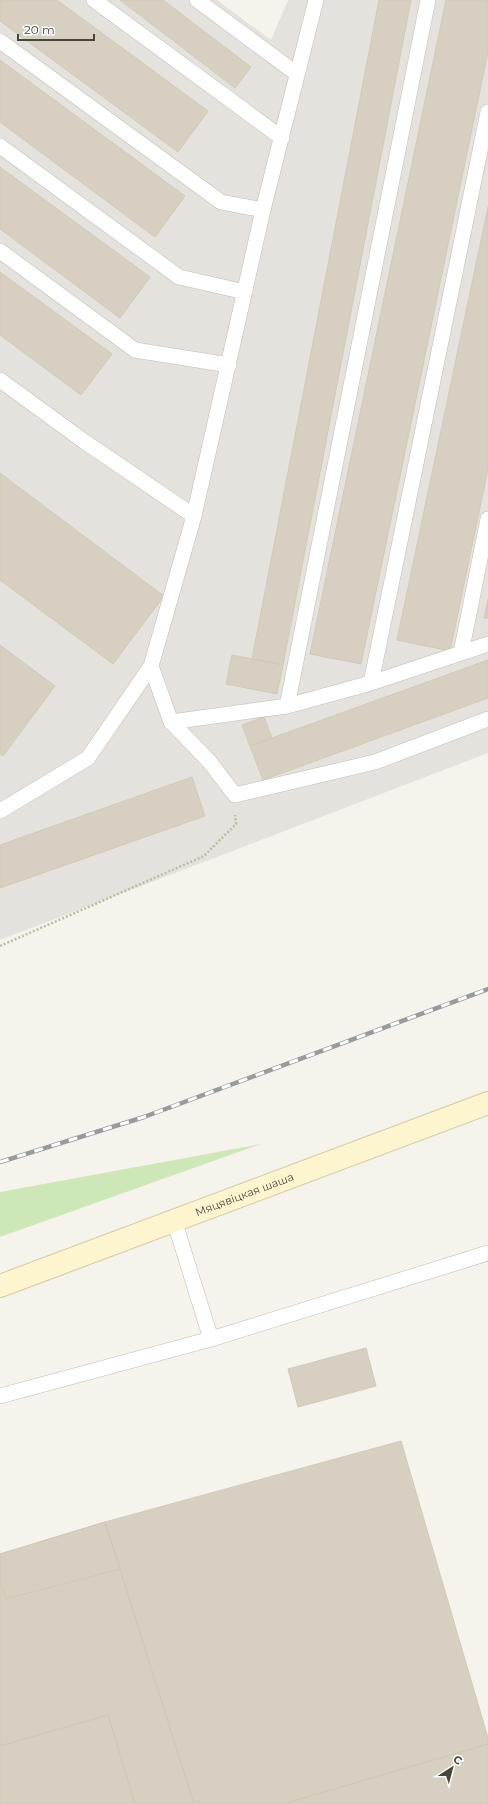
<svg xmlns="http://www.w3.org/2000/svg" width="488" height="1804" viewBox="0 0 488 1804" font-family="Montserrat,sans-serif">
  <style>
    .industrial { fill: #e5e2dd }
    .green { fill: #cee7b8 }
    .building { fill: #d7d0c2; stroke: #d1c9b6 }
    .lines { fill: none; stroke-linecap: round; stroke-linejoin: round }
    .service-casing { stroke: #c1bcaf; stroke-width: 16 }
    .secondary-casing { stroke: #d2c99e; stroke-width: 24 }
    .path { stroke: #c2b9a1; stroke-width: 2.5; stroke-dasharray: 2 2; stroke-linecap: butt }
    .service { stroke: #fff; stroke-width: 15 }
    .secondary { stroke: #fcf5d0; stroke-width: 22 }
    .rail-casing { stroke: #9a9a9a; stroke-width: 4.5 }
    .rail { stroke: #fff; stroke-width: 3; stroke-dasharray: 9; stroke-linecap: butt }
    .labels { text-anchor: middle; stroke-width: 3; stroke-linejoin: round; paint-order: stroke }
    .street-label { font-size: 11px; fill: #4a453a; stroke: #fff }
  </style>
  <rect width="100%" height="100%" fill="#f5f3ec"/>
  <path class="industrial" d="M 0,0 L 217,0 L 271,40 L 288,0 L 488,0 L 488,753 L 0,940 Z"/>
  <path class="green" d="M 261,1144 L 0,1237 L 0,1192 Z"/>
  <path class="building" d="M 0,0 L 57,0 L 208,111 L 178,152 L 0,21 Z
    M 120,0 L 163,0 L 251,67 L 235,88 Z
    M 379,0 L 411,0 L 283,665 L 252,659 Z
    M 446,0 L 488,0 L 488,52 L 361,664 L 310,654 Z
    M 0,60 L 185,196 L 155,237 L 0,122 Z
    M 0,167 L 150,277 L 120,318 L 0,229 Z
    M 488,207 L 488,469 L 450,651 L 397,640 Z
    M 0,272 L 112,354 L 81,395 L 0,335 Z
    M 0,473 L 164,596 L 113,664 L 0,580 Z
    M 488,599 L 488,618 L 484,618 Z
    M 0,645 L 55,686 L 3,756 L 0,754 Z
    M 232,655 L 283,665 L 277,694 L 226,684 Z
    M 488,660 L 488,698 L 263,780 L 250,746 Z
    M 264,717 L 272,738 L 250,746 L 242,725 Z
    M 192,777 L 205,816 L 0,888 L 0,845 Z
    M 366,1348 L 376,1386 L 298,1407 L 288,1369 Z
    M 401,1441 L 488,1738 L 488,1744 L 283,1804 L 194,1804 L 105,1522 Z
    M 105,1522 L 120,1569 L 194,1804 L 135,1804 L 108,1715 L 0,1746 L 0,1554 Z
    M 105,1522 L 120,1569 L 6,1599 L 0,1580 L 0,1554 Z
    M 108,1715 L 135,1804 L 0,1804 L 0,1746 Z
    M 488,1744 L 488,1804 L 283,1804 Z"/>
  <g class="lines">
    <g class="service-casing">
      <path id="service" d="M 94,0 L 282,138
        M 197,0 L 297,74
        M 316,0 L 263,210 L 194,516 L 151,666 L 171,722 L 287,706 L 371,683 L 488,644
        M 0,41 L 221,202 L 263,210
        M 0,146 L 179,277 L 245,292
        M 0,251 L 135,350 L 229,365
        M 0,380 L 85,442 L 194,516
        M 461,653 L 488,519
        M 371,683 L 488,112
        M 287,706 L 428,0
        M 171,722 L 209,761 L 235,795 L 375,762 L 488,719
        M 0,811 L 88,758 L 151,666
        M 174,1220 L 211,1339
        M 0,1396 L 211,1339 L 488,1253"/>
    </g>
    <g class="secondary-casing">
      <g id="secondary">
        <path id="s1" d="M 0,1286 L 488,1103"/>
      </g>
    </g>
    <path class="path" d="M 0,946 L 204,856 L 236,824 L 235,815"/>
    <use href="#service" class="service"/>
    <use href="#secondary" class="secondary"/>
    <g class="rail-casing">
      <path id="rail" d="M 0,1162 L 144,1117 L 488,989"/>
    </g>
    <use href="#rail" class="rail"/>
  </g>
  <g class="labels">
    <g class="street-label">
      <text dy="4" stroke="none"><textPath href="#s1" startOffset="261">Мяцявіцкая шаша</textPath></text>
    </g>
  </g>
  <g transform="translate(452 1768) rotate(36)" stroke="#ffffff" stroke-width="3" paint-order="stroke">
  <path d="M0-3L7 15L0 10L-7 15Z" fill="#4a453a"/>
  <text y="-6" font-size="11" font-weight="bold" text-anchor="middle" fill="#4a453a">С</text>
  </g>
  <path d="M18 34v6h76v-6" fill="none" stroke="#4a453a" stroke-width="2"/>
  <text x="24" y="34" font-size="12" fill="#4a453a" stroke="#ffffff" stroke-width="3" paint-order="stroke">20 m</text>
</svg>
